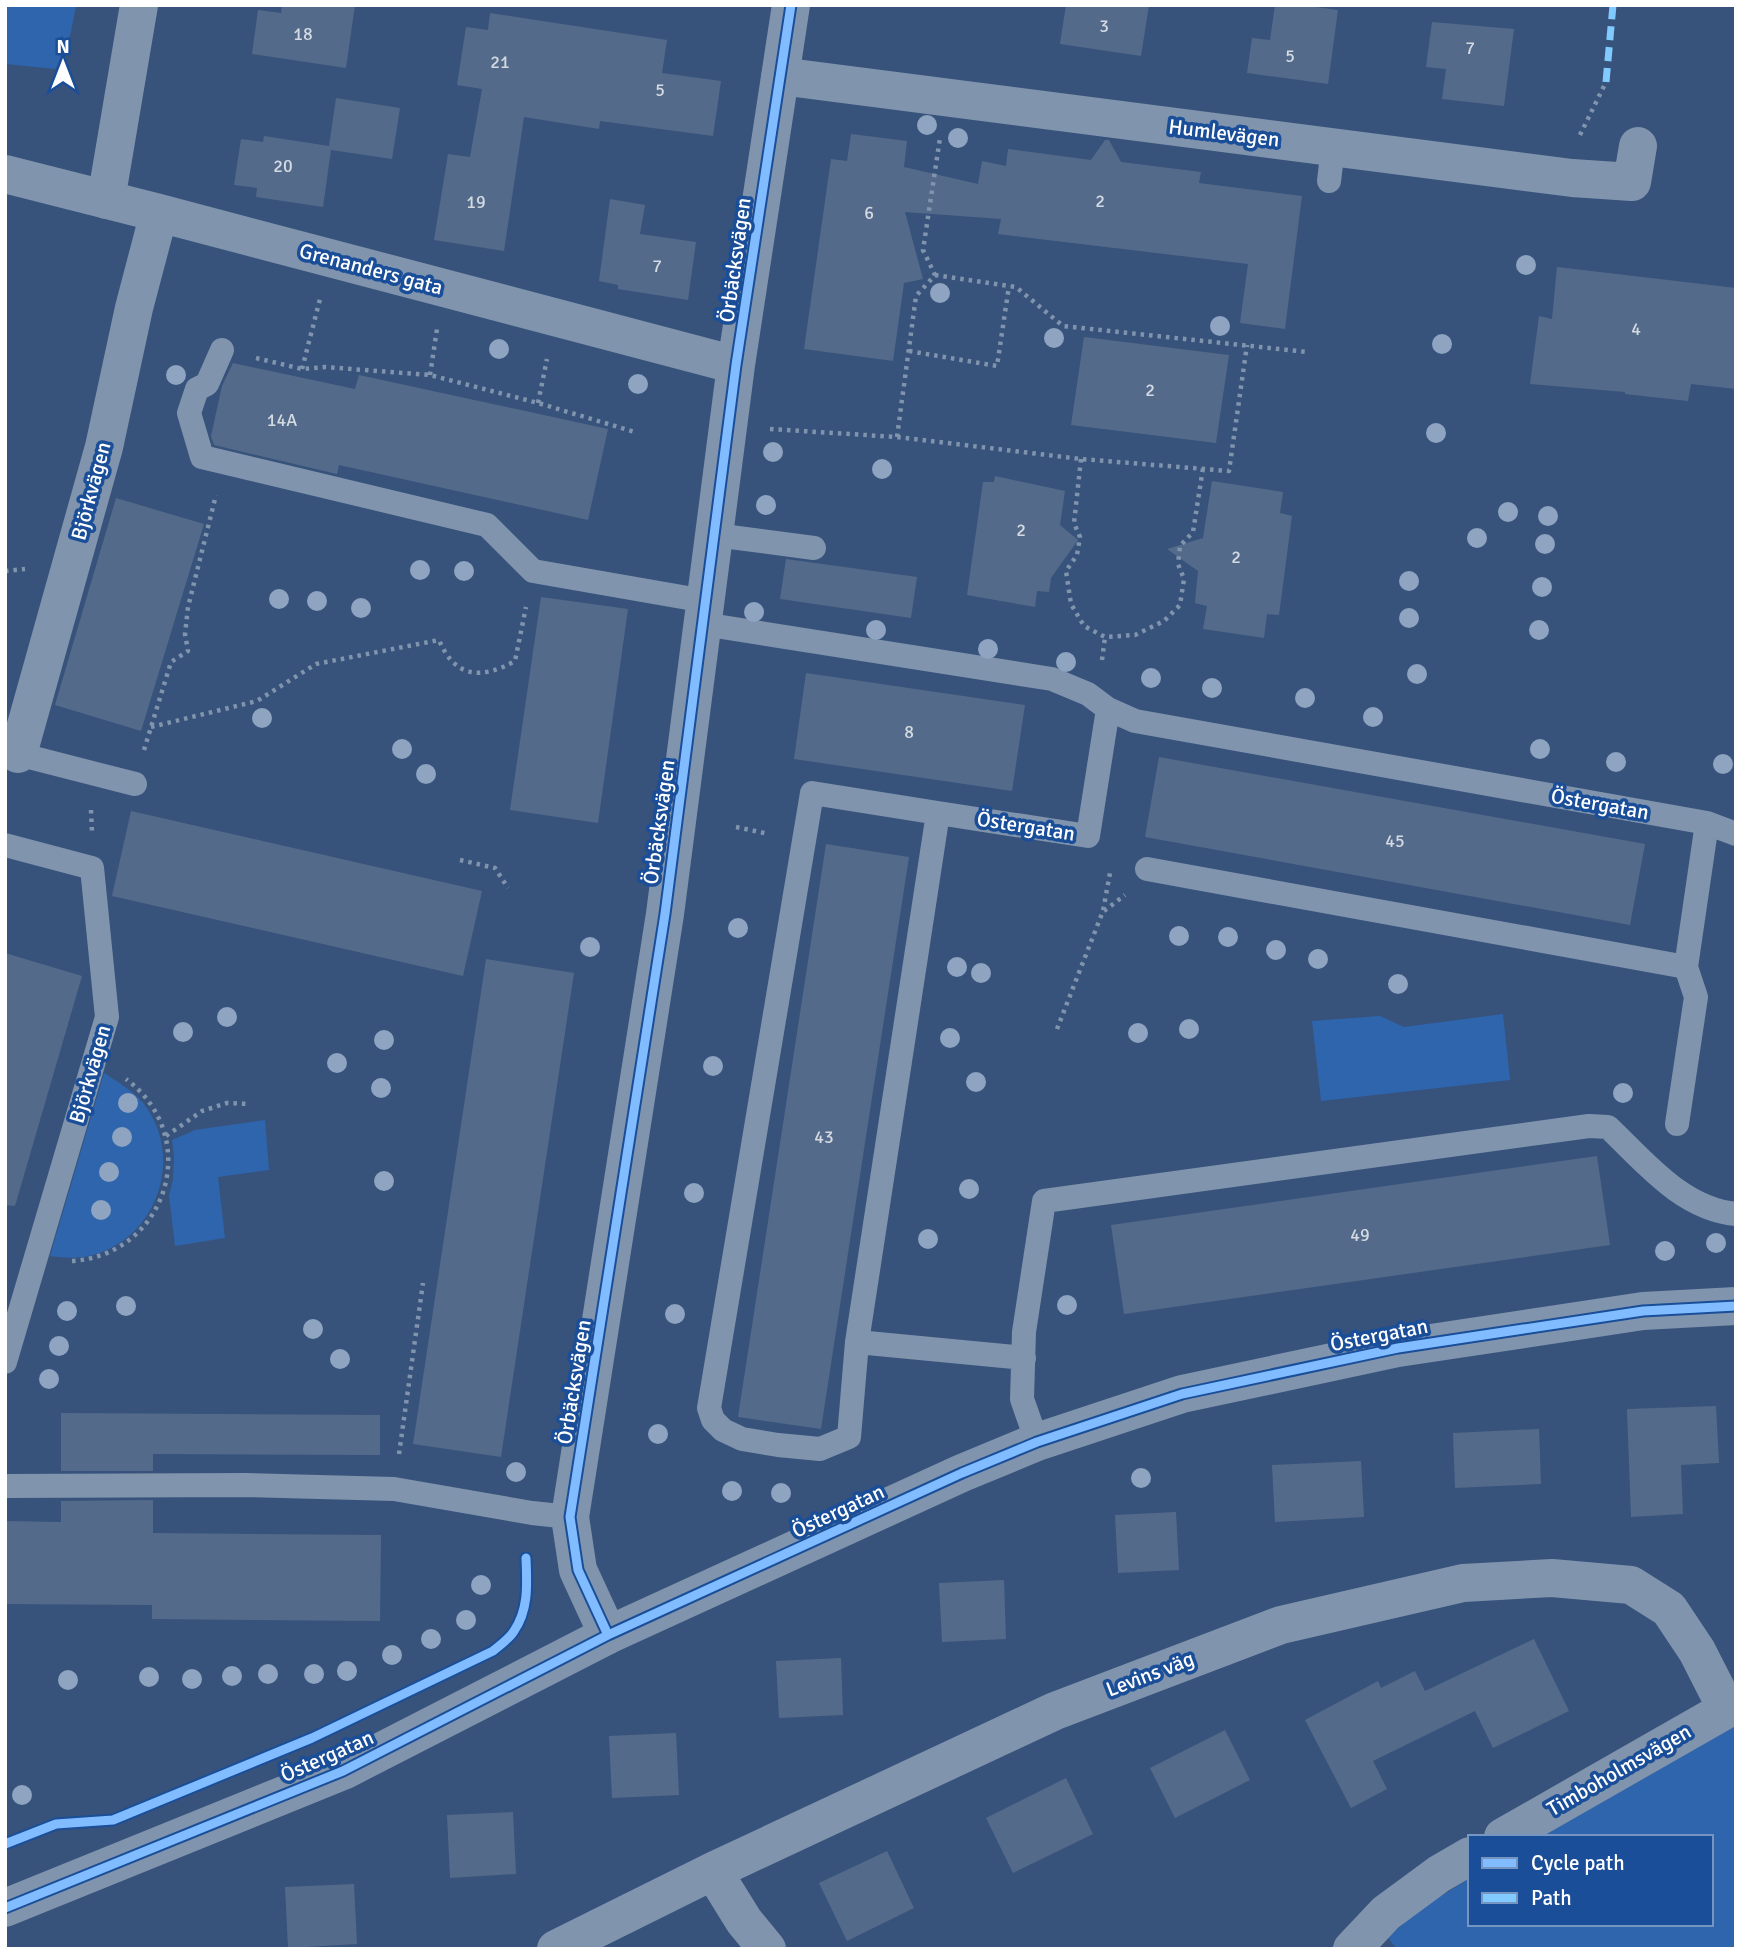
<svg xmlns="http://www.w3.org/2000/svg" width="1741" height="1954" viewBox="0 0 1741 1954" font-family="Signika,sans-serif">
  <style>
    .green { fill: #2f65ad }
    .building { fill: #546a8a }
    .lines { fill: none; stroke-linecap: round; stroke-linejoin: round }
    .path { stroke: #8194ad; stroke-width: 4.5; stroke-dasharray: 3.5 5; stroke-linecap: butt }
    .service { stroke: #8194ad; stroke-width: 24 }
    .minor { stroke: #8194ad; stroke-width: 38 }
    .tertiary { stroke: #8194ad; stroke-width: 38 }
    .quiet { stroke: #80caff; stroke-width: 7; stroke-dasharray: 14 7; stroke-linecap: butt }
    .cycleway-casing { stroke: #1a4e98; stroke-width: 13 }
    .cycleway { stroke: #80bcff; stroke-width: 9 }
    .tree { fill: #8ea4c1 }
    .labels { text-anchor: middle; stroke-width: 7; stroke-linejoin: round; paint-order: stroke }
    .number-label { font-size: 18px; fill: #d4dae2 }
    .street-label { font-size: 21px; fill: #fff; stroke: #1a4e98 }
  </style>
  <rect width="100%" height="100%" fill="#37537b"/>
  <path class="green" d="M 5,5 L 76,5 L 71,32 L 56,69 L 5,64 Z
    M 1503,1014 L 1510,1080 L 1321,1101 L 1312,1021 L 1380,1016 L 1404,1027 Z
    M 104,1073 C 118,1082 132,1090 143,1103 C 185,1155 158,1238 93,1255 C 78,1259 65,1258 50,1256 Z
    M 265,1120 L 269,1170 L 218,1177 L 225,1238 L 175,1246 L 169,1196 L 173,1179 L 174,1156 L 172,1140 L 195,1130 Z
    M 1736,1725 L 1736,1949 L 1397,1949 L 1388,1938 L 1417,1911 L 1470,1878 L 1470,1924 L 1711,1924 L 1711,1837 L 1541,1837 Z"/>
  <path class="building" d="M 282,5 L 355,5 L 346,68 L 252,54 L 258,10 L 281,13 Z
    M 1066,5 L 1149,5 L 1141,56 L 1060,44 Z
    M 1275,5 L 1300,5 L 1338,10 L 1328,84 L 1247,73 L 1252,38 L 1270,40 Z
    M 490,13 L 667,40 L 662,73 L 721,81 L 713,136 L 600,121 L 599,129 L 524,117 L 504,251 L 434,240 L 448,154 L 470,157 L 482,89 L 457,85 L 466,27 L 488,30 Z
    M 1432,22 L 1514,29 L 1504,106 L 1442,99 L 1446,69 L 1426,67 Z
    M 336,98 L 400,108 L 392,159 L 331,150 L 323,207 L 256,197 L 257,188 L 234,185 L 241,139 L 263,142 L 264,136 L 329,146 Z
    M 851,134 L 907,141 L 904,167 L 978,184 L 982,161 L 1006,166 L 1008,149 L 1091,160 L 1105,140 L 1109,140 L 1121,162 L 1201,172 L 1199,183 L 1302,196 L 1285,329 L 1240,323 L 1248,264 L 998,234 L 1001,219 L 905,212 L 923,279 L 904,283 L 893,361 L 804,349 L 831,159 L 847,161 Z
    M 610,199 L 645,205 L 640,234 L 696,242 L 688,300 L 618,289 L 618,285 L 599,281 Z
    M 1557,267 L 1736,288 L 1736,389 L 1691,384 L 1688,401 L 1625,394 L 1625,392 L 1530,384 L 1539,316 L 1552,319 Z
    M 1084,337 L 1229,355 L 1216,443 L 1071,425 Z
    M 233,363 L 355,389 L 359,375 L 608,429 L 588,520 L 339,465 L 337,474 L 214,445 L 211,436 L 222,386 Z
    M 995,476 L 1065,491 L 1060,525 L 1078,540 L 1051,578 L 1049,592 L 1037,591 L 1035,607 L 967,595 L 983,482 L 994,482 Z
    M 1212,481 L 1283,492 L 1280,513 L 1292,516 L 1279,615 L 1267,614 L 1264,638 L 1203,629 L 1207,606 L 1195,603 L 1198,571 L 1167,549 L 1203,538 Z
    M 116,498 L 204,524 L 141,731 L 55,705 Z
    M 786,559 L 917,577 L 911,618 L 780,599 Z
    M 541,597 L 628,609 L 598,823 L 510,810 Z
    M 806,673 L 1025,705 L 1012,791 L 794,759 Z
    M 1159,757 L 1645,844 L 1630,925 L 1145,837 Z
    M 131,811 L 482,891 L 463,976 L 112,896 Z
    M 826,844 L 909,857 L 821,1429 L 738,1417 Z
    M 5,953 L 82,976 L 15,1206 L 5,1205 Z
    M 486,959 L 574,973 L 501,1457 L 413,1444 Z
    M 1597,1156 L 1610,1245 L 1124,1314 L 1111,1225 Z
    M 1716,1406 L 1719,1463 L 1681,1465 L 1683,1514 L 1631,1517 L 1627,1409 Z
    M 61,1413 L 380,1415 L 380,1455 L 153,1454 L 153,1471 L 61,1471 Z
    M 1539,1429 L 1541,1484 L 1455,1488 L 1453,1433 Z
    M 1361,1461 L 1364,1517 L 1275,1522 L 1272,1465 Z
    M 153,1500 L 153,1533 L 381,1535 L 380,1621 L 152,1619 L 152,1605 L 5,1604 L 5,1521 L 61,1522 L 61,1501 Z
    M 1176,1512 L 1179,1570 L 1118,1573 L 1115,1515 Z
    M 1004,1580 L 1006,1639 L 942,1642 L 939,1583 Z
    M 1534,1639 L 1569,1711 L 1493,1748 L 1475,1711 L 1373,1761 L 1387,1789 L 1351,1808 L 1305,1720 L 1378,1681 L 1381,1688 L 1415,1671 L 1425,1691 Z
    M 841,1658 L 843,1715 L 779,1718 L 776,1661 Z
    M 1225,1730 L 1250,1780 L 1175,1818 L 1150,1768 Z
    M 676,1733 L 679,1795 L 612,1798 L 609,1736 Z
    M 1066,1778 L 1093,1834 L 1013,1873 L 986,1818 Z
    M 513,1812 L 516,1874 L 450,1878 L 447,1815 Z
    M 887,1851 L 914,1908 L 847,1941 L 819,1883 Z
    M 354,1884 L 357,1944 L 288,1948 L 285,1887 Z"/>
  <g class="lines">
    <path class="path" d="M 1580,135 L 1606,82
      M 935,275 L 1016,287 L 1063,326 L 1307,352
      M 909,351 L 997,366 L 1009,286
      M 256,358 L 302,369 L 325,367 L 430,375 L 538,403 L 635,432
      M 302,369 L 320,299
      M 430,375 L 437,329
      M 538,403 L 547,359
      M 770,429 L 897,437 L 1081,459 L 1229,471 L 1247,345
      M 897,437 L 916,296 L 935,275 L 923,250 L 940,138
      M 1081,459 L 1074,523 L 1080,537 L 1077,555 L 1066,571 L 1071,604 L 1084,626 L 1105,637 L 1135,635 L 1164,621 L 1180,605 L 1184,579 L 1178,564 L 1180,546 L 1193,532 L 1203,468
      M 5,571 L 25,569
      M 1102,660 L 1105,637
      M 151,727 L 257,701 L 316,664 L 439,640 C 455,678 481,680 515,661 L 526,607
      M 144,750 L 171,662 L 188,651 L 185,634 L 188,607 L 216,495
      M 91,810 L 92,832
      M 736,827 L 769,834
      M 460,860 L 495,868 L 508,888
      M 1104,911 L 1125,895
      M 1057,1029 L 1103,911 L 1110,873
      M 166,1136 L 202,1111 L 227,1103 L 250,1104
      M 72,1261 C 167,1255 204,1137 126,1079
      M 399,1454 L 423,1283"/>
    <path class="service" d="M 1329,181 L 1333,147
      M 222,350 L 207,384 L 197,389 L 189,413 L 202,457 L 487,525 L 533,571 L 705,601
      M 715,535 L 814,548
      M 703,624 L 1052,679 L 1088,694 L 1108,709 L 1135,721 L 1707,823 L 1736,834
      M 6,751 L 135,784
      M 5,845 L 92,868 L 107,1017 L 5,1362
      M 1147,869 L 1686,967 L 1707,823
      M 1677,1124 L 1696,997 L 1686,967
      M 857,1342 L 849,1437 L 820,1449 L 778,1445 L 742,1439 L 723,1430 L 713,1420 L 709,1408 L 812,793 L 938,813
      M 1024,1358 L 857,1342 L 938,813 L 1088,836 L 1108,709
      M 1037,1442 L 1022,1399 L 1024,1332 L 1044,1201 L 1589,1126 L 1608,1127 C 1645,1162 1682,1209 1736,1214
      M 5,1486 L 246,1485 L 394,1489 L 532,1513 L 570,1517"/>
    <path class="minor" d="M 780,76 L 1572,178 L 1632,182 L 1638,146
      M 5,174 L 159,213 L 736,365
      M 106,200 L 139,5
      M 18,754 L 104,447 L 134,308 L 159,213
      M 608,1635 L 578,1570 L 570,1517 L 665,914 L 736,365 L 791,5
      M 1503,1837 L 1736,1704
      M 713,1871 L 744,1921 L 767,1949
      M 556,1949 L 713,1871 L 1055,1711 L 1281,1625 L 1463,1583 L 1552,1578 L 1631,1585 L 1669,1609 L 1697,1651 L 1726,1708
      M 1352,1949 L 1386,1913 L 1439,1874 L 1470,1856"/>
    <path class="tertiary" d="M 5,1908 L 343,1771 L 608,1635 L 962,1473 L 1037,1442 L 1182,1394 L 1398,1348 L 1643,1311 L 1736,1306"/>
    <path class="quiet" d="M 1606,82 L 1613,5"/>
    <g class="cycleway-casing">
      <path id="cycleway" d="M 608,1635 L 578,1570 L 570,1517 L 665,914 L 736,365 L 791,5
        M 5,1844 L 56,1824 L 113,1820 L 312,1738 L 493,1651 C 500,1645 509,1639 514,1631 C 529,1609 527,1584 526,1558
        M 5,1908 L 343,1771 L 608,1635 L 962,1473 L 1037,1442 L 1182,1394 L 1398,1348 L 1643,1311 L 1736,1306"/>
    </g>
    <use href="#cycleway" class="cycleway"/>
  </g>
  <g class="tree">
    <circle cx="927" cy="125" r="10"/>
    <circle cx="958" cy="138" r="10"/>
    <circle cx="1526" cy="265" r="10"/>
    <circle cx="940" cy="293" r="10"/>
    <circle cx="1220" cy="326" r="10"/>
    <circle cx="1054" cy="338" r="10"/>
    <circle cx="1442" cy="344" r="10"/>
    <circle cx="499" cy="349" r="10"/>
    <circle cx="176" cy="375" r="10"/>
    <circle cx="638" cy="384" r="10"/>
    <circle cx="1436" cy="433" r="10"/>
    <circle cx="773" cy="452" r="10"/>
    <circle cx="882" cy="469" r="10"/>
    <circle cx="766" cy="505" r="10"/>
    <circle cx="1508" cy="512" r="10"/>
    <circle cx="1548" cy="516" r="10"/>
    <circle cx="1477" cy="538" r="10"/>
    <circle cx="1545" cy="544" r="10"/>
    <circle cx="420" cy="570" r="10"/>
    <circle cx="464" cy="571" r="10"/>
    <circle cx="1409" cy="581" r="10"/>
    <circle cx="1542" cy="587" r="10"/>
    <circle cx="279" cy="599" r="10"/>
    <circle cx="317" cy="601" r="10"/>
    <circle cx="361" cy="608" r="10"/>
    <circle cx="754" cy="612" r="10"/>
    <circle cx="1409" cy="618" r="10"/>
    <circle cx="876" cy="630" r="10"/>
    <circle cx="1539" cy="630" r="10"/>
    <circle cx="988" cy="649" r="10"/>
    <circle cx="1066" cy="662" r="10"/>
    <circle cx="1417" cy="674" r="10"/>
    <circle cx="1151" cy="678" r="10"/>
    <circle cx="1212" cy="688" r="10"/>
    <circle cx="1305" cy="698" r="10"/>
    <circle cx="1373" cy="717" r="10"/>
    <circle cx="262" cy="718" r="10"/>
    <circle cx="402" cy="749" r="10"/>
    <circle cx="1540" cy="749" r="10"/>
    <circle cx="1616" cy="762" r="10"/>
    <circle cx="1723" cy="764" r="10"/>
    <circle cx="426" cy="774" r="10"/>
    <circle cx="738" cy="928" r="10"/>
    <circle cx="1179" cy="936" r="10"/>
    <circle cx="1228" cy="937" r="10"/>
    <circle cx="590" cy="947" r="10"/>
    <circle cx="1276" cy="950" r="10"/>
    <circle cx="1318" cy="959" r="10"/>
    <circle cx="957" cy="967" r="10"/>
    <circle cx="981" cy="973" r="10"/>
    <circle cx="1398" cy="984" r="10"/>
    <circle cx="227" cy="1017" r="10"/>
    <circle cx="1189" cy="1029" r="10"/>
    <circle cx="183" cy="1032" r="10"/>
    <circle cx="1138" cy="1033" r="10"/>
    <circle cx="950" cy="1038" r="10"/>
    <circle cx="384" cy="1040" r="10"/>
    <circle cx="337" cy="1063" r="10"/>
    <circle cx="713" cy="1066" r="10"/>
    <circle cx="976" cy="1082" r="10"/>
    <circle cx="381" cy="1088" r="10"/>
    <circle cx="1623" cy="1093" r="10"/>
    <circle cx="128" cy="1103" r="10"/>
    <circle cx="122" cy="1137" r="10"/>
    <circle cx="109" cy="1172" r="10"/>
    <circle cx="384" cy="1181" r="10"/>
    <circle cx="969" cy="1189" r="10"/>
    <circle cx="694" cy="1193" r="10"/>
    <circle cx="101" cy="1210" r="10"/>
    <circle cx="928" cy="1239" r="10"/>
    <circle cx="1716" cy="1243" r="10"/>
    <circle cx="1665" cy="1251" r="10"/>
    <circle cx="1067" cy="1305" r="10"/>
    <circle cx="126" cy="1306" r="10"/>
    <circle cx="67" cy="1311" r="10"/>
    <circle cx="675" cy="1314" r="10"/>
    <circle cx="313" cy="1329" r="10"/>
    <circle cx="59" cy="1346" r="10"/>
    <circle cx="340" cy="1359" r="10"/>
    <circle cx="49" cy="1379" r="10"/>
    <circle cx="658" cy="1434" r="10"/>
    <circle cx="516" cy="1472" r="10"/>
    <circle cx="1141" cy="1478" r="10"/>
    <circle cx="732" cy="1491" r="10"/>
    <circle cx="781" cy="1493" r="10"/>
    <circle cx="481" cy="1585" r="10"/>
    <circle cx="466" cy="1620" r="10"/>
    <circle cx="431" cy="1639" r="10"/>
    <circle cx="392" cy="1655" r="10"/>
    <circle cx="347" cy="1671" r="10"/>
    <circle cx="268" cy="1674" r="10"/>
    <circle cx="314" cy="1674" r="10"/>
    <circle cx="232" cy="1676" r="10"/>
    <circle cx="149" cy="1677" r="10"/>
    <circle cx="192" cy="1679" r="10"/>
    <circle cx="68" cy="1680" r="10"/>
    <circle cx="22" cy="1795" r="10"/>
  </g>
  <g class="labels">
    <g class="number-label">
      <text x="1104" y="32">3</text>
      <text x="303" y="40">18</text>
      <text x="1470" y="54">7</text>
      <text x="1290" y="62">5</text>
      <text x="500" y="68">21</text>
      <text x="660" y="96">5</text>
      <text x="283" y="172">20</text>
      <text x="1100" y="207">2</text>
      <text x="476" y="208">19</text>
      <text x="869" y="219">6</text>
      <text x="657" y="272">7</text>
      <text x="1636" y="335">4</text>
      <text x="1150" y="396">2</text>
      <text x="282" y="426">14A</text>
      <text x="1021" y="536">2</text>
      <text x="1236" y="563">2</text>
      <text x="909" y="738">8</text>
      <text x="1395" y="847">45</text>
      <text x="824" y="1143">43</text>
      <text x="1360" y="1241">49</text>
    </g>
    <g class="street-label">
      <text transform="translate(1224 133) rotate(7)" y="7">Humlevägen</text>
      <text transform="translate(735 260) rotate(-82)" y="7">Örbäcksvägen</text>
      <text transform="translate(371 269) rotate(15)" y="7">Grenanders gata</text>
      <text transform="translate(91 491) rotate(-75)" y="7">Björkvägen</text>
      <text transform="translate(1600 804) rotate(10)" y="7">Östergatan</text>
      <text transform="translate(659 822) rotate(-82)" y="7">Örbäcksvägen</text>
      <text transform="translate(1026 826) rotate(9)" y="7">Östergatan</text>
      <text transform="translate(90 1074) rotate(-74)" y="7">Björkvägen</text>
      <text transform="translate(1379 1335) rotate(-11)" y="7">Östergatan</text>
      <text transform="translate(574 1382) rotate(-81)" y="7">Örbäcksvägen</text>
      <text transform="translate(838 1511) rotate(-25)" y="7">Östergatan</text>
      <text transform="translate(1150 1674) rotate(-21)" y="7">Levins väg</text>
      <text transform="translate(327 1756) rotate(-24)" y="7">Östergatan</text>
      <text transform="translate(1619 1770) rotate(-30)" y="7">Timboholmsvägen</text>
    </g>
  </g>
  <rect width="1741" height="1954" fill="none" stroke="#ffffff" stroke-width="14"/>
  <rect x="1468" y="1835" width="245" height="91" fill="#1a4e98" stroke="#7695c1" stroke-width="2"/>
  <rect x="1482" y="1858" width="35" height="10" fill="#80bcff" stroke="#7695c1" stroke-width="2"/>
  <text x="1531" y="1870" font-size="21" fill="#ffffff">Cycle path</text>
  <rect x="1482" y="1893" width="35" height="10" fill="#80caff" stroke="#7695c1" stroke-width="2"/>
  <text x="1531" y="1905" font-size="21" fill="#ffffff">Path</text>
  <g transform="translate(63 63)" stroke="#1a4e98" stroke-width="5" paint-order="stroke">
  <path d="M0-5L12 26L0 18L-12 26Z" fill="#ffffff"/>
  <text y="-10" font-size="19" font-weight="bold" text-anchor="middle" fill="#ffffff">N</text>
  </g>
</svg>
